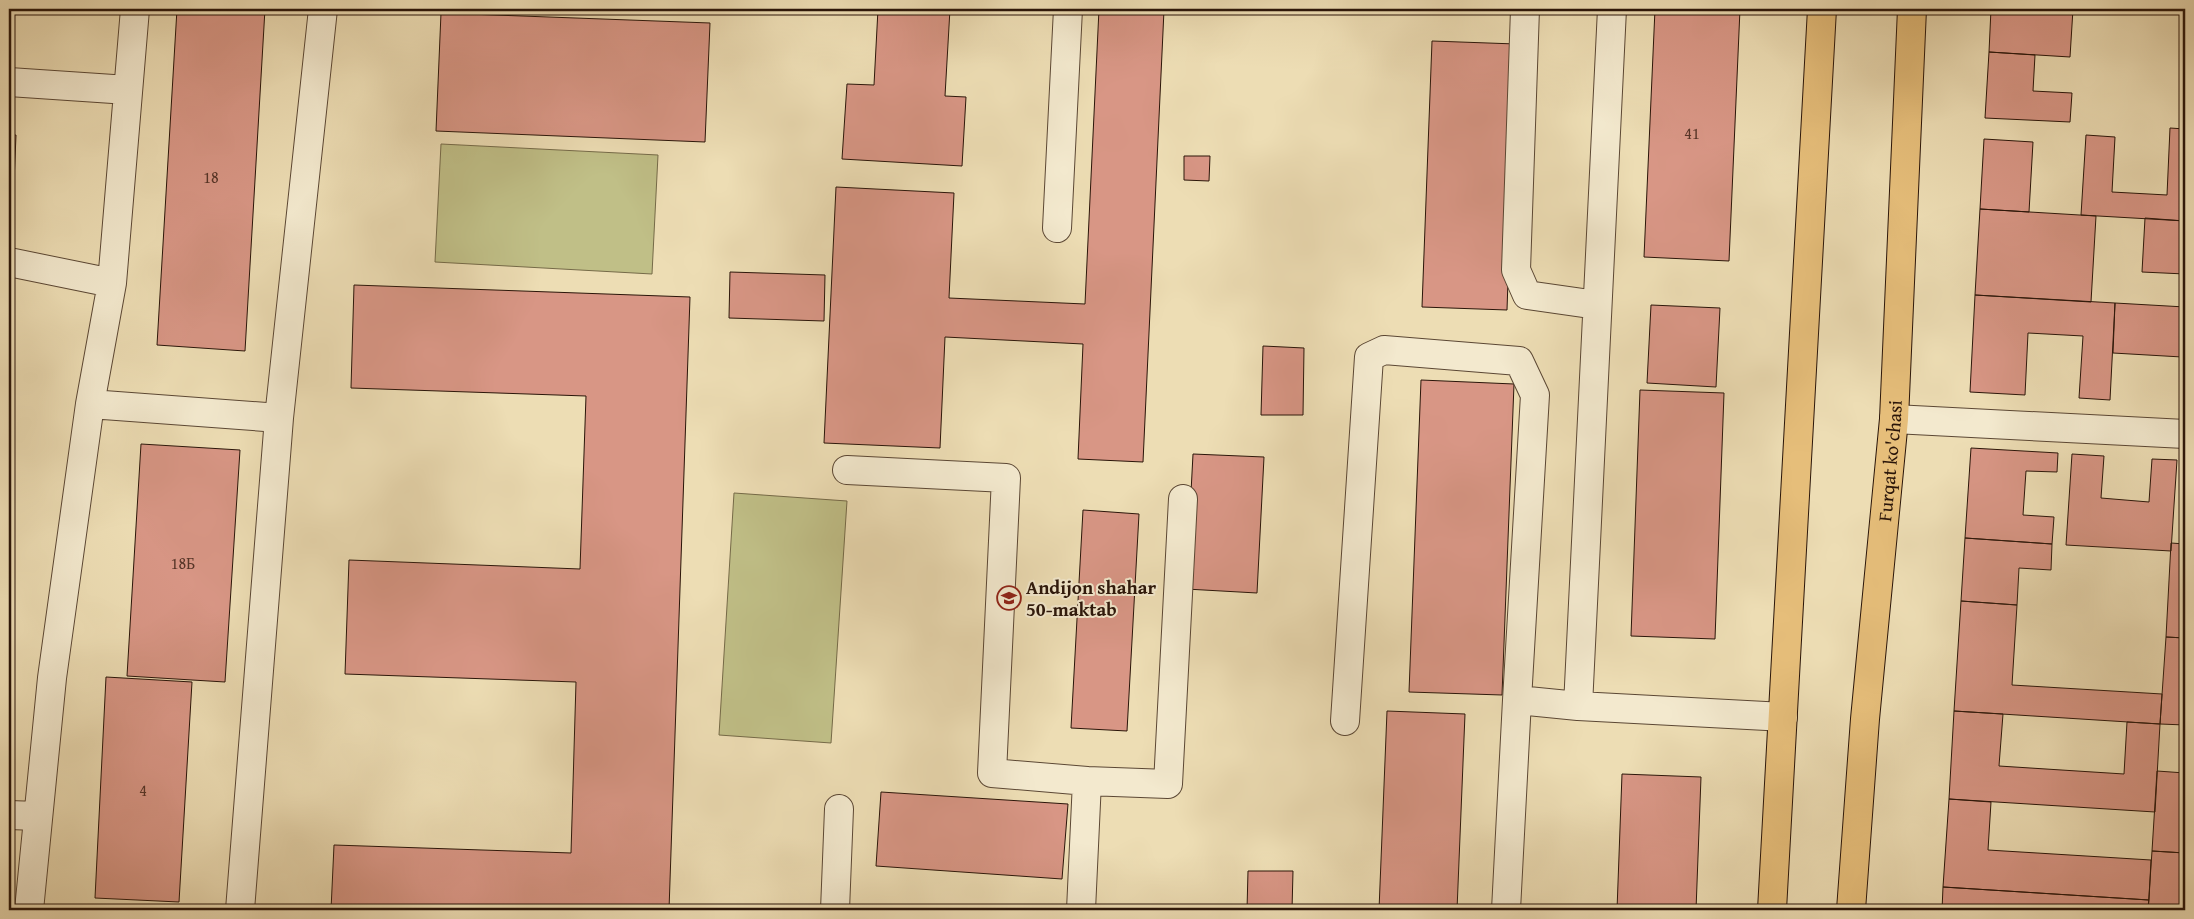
<svg xmlns="http://www.w3.org/2000/svg" width="2194" height="919" viewBox="0 0 2194 919" font-family="'Gentium Book Plus',serif">
  <style>
    .garden { fill: #c0bf87; stroke: #756a48 }
    .building { fill: #d89685; stroke: #2a1509 }
    .lines { fill: none; stroke-linecap: round; stroke-linejoin: round }
    .minor-casing { stroke: #5b4734; stroke-width: 30 }
    .major-casing { stroke: #2a1509; stroke-width: 30 }
    .minor { stroke: #f3e9ce; stroke-width: 28 }
    .major { stroke: #e6be7a; stroke-width: 28 }
    .labels { text-anchor: middle; stroke-width: 4; stroke-linejoin: round; paint-order: stroke }
    .number-label { font-size: 16px; fill: #563528 }
    .street-label { font-size: 19px; fill: #2a1509; stroke: #f3e9ce }
    .poi-label { font-size: 19px; font-weight: bold; fill: #2a1509; stroke: #f3e9ce; text-anchor: start }
  </style>
  <rect width="100%" height="100%" fill="#edddb4"/>
  <filter id="stains"><feTurbulence type="fractalNoise" baseFrequency=".004" numOctaves="4"/><feColorMatrix values="0 0 0 0 .2 0 0 0 0 .09 0 0 0 0 .02 0 0 0 .5 -.17"/></filter>
  <radialGradient id="worn" r=".72"><stop offset=".6" stop-color="#630" stop-opacity="0"/><stop offset="1" stop-color="#630" stop-opacity=".3"/></radialGradient>
  <path class="garden" d="M 441,144 L 658,155 L 652,274 L 435,262 Z
    M 734,493 L 847,501 L 831,743 L 719,735 Z"/>
  <path class="building" d="M 177,9 L 265,9 L 245,351 L 157,345 Z
    M 878,9 L 950,9 L 945,96 L 966,97 L 962,166 L 842,159 L 847,84 L 874,85 Z
    M 1099,9 L 1164,10 L 1143,462 L 1078,459 L 1083,344 L 945,337 L 940,448 L 824,443 L 836,187 L 954,193 L 949,298 L 1085,304 Z
    M 1655,9 L 1740,9 L 1729,261 L 1644,257 Z
    M 1991,9 L 2073,9 L 2070,57 L 1989,52 Z
    M 441,13 L 710,23 L 705,142 L 436,131 Z
    M 1432,41 L 1516,44 L 1507,310 L 1422,307 Z
    M 1989,52 L 2035,55 L 2033,91 L 2072,93 L 2070,122 L 1985,118 Z
    M 2170,128 L 2185,129 L 2185,221 L 2081,215 L 2086,135 L 2115,137 L 2112,192 L 2167,195 Z
    M 9,135 L 16,135 L 13,206 L 9,206 Z
    M 1984,139 L 2033,142 L 2029,212 L 1980,209 Z
    M 1184,156 L 1210,156 L 1209,181 L 1184,180 Z
    M 1980,209 L 2096,216 L 2091,302 L 1975,295 Z
    M 2145,218 L 2185,221 L 2185,274 L 2142,272 Z
    M 730,272 L 825,275 L 824,321 L 729,318 Z
    M 354,285 L 690,297 L 669,910 L 331,910 L 334,845 L 571,853 L 576,682 L 345,674 L 349,560 L 580,569 L 586,396 L 351,388 Z
    M 1975,295 L 2115,303 L 2110,400 L 2079,398 L 2083,336 L 2028,333 L 2025,395 L 1970,392 Z
    M 2115,303 L 2185,307 L 2182,357 L 2113,353 Z
    M 1651,305 L 1720,308 L 1716,387 L 1647,383 Z
    M 2185,311 L 2185,403 L 2180,403 Z
    M 1263,346 L 1304,348 L 1303,415 L 1261,415 Z
    M 1421,380 L 1514,384 L 1502,695 L 1409,692 Z
    M 1640,390 L 1724,393 L 1715,639 L 1631,636 Z
    M 141,444 L 240,450 L 225,682 L 127,676 Z
    M 1971,448 L 2058,453 L 2057,472 L 2026,471 L 2023,515 L 2054,517 L 2052,544 L 1965,538 Z
    M 1193,454 L 1264,457 L 1257,593 L 1186,589 Z
    M 2072,454 L 2104,456 L 2101,498 L 2149,502 L 2152,459 L 2177,460 L 2171,551 L 2066,545 Z
    M 1083,510 L 1139,514 L 1127,731 L 1071,728 Z
    M 1965,538 L 2052,544 L 2051,570 L 2019,568 L 2017,605 L 1961,601 Z
    M 2171,543 L 2185,544 L 2185,638 L 2166,637 Z
    M 1961,601 L 2017,605 L 2012,685 L 2162,694 L 2160,724 L 1954,711 Z
    M 2166,637 L 2185,638 L 2185,725 L 2160,724 Z
    M 106,677 L 192,682 L 179,902 L 95,898 Z
    M 1387,711 L 1465,714 L 1457,910 L 1379,910 Z
    M 1954,711 L 2003,714 L 1999,766 L 2124,774 L 2127,722 L 2160,724 L 2155,812 L 1949,799 Z
    M 2157,771 L 2185,773 L 2185,853 L 2152,851 Z
    M 1622,774 L 1701,777 L 1696,910 L 1617,910 Z
    M 881,792 L 1068,804 L 1062,879 L 876,866 Z
    M 1949,799 L 1991,802 L 1988,850 L 2151,860 L 2149,900 L 1943,887 Z
    M 2152,851 L 2185,853 L 2185,910 L 2148,910 Z
    M 1248,871 L 1293,871 L 1292,910 L 1247,910 Z
    M 1943,887 L 2149,900 L 2148,910 L 1942,910 Z"/>
  <g class="lines">
    <g class="minor-casing">
      <path id="minor" d="M 1525,9 L 1516,270 L 1527,295 L 1597,305
        M 1612,9 L 1578,706 L 1783,717
        M 9,82 L 128,90
        M 1057,228 L 1068,9
        M 9,262 L 112,283 L 90,404 L 52,678 L 29,910
        M 112,283 L 135,9
        M 90,404 L 279,418
        M 1894,419 L 2185,434
        M 847,470 L 1006,478 L 992,773 L 1087,781 L 1081,910
        M 1345,721 L 1369,357 L 1384,350 L 1519,361 L 1535,395 L 1517,700 L 1578,706
        M 1087,781 L 1168,784 L 1183,499
        M 9,815 L 38,816
        M 240,910 L 279,418 L 323,9
        M 835,910 L 839,809
        M 1506,910 L 1517,700"/>
    </g>
    <g class="major-casing">
      <g id="major">
        <path d="M 1772,910 L 1822,9"/>
        <path id="s1" d="M 1851,910 L 1865,719 L 1894,419 L 1912,9"/>
      </g>
    </g>
    <use href="#minor" class="minor"/>
    <use href="#major" class="major"/>
  </g>
  <defs>
    <g id="school-ring" transform="scale(1.25)"><circle r="9.5" fill="#f3e9ce" stroke="#8f2418" stroke-width="1.5"/><path d="M0-5L7-2L0 1L-7-2ZM-4 1L0 2.5L4 1V4Q0 6-4 4Z" fill="#8f2418"/></g>
  </defs>
  <g fill-rule="evenodd">
    <use href="#school-ring" x="1009" y="598"/>
  </g>
  <g class="labels">
    <g class="number-label">
      <text x="1692" y="139">41</text>
      <text x="211" y="183">18</text>
      <text x="183" y="569">18Б</text>
      <text x="143" y="796">4</text>
    </g>
    <g class="street-label">
      <text dy="7" stroke="none"><textPath href="#s1" startOffset="451">Furqat ko'chasi</textPath></text>
    </g>
    <g class="poi-label">
      <text x="1026" y="594">Andijon shahar<tspan x="1026" dy="22">50-maktab</tspan></text>
    </g>
  </g>
  <rect width="2194" height="919" fill="none" stroke="#edddb4" stroke-width="30"/>
  <rect x="10" y="10" width="2174" height="899" fill="none" stroke="#2a1509" stroke-width="2.5"/>
  <rect x="15" y="15" width="2164" height="889" fill="none" stroke="#2a1509"/>
  <rect width="100%" height="100%" filter="url(#stains)"/>
  <rect width="100%" height="100%" fill="url(#worn)"/>
</svg>
